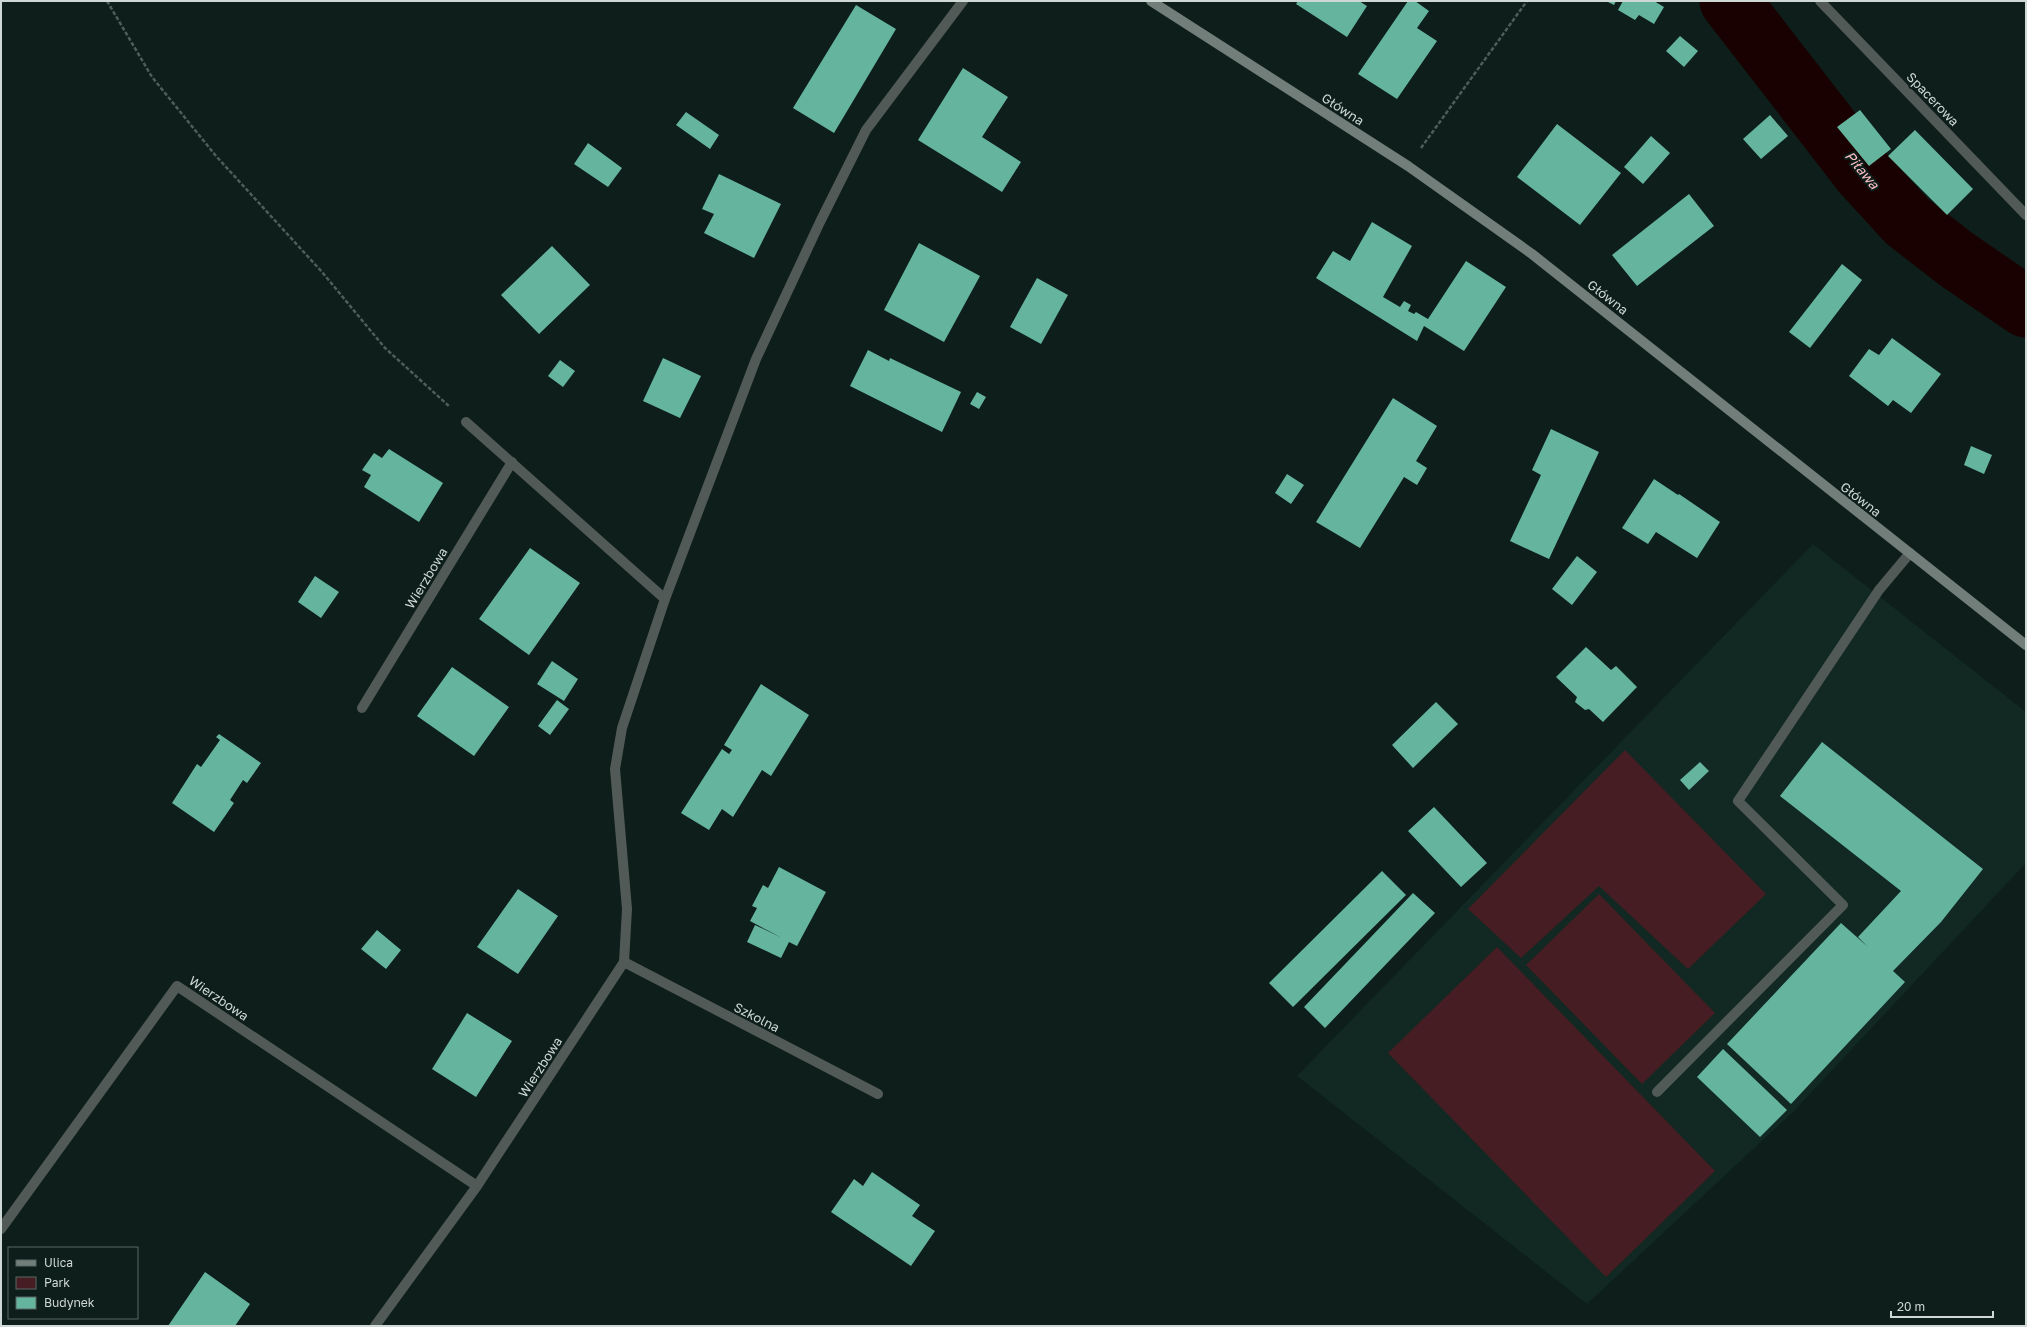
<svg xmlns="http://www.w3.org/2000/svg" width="2027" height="1327" viewBox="0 0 2027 1327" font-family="'Golos Text',sans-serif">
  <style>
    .built { fill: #112922 }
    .green { fill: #451d22 }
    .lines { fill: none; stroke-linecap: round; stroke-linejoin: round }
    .river { stroke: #190001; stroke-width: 61 }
    .building { fill: #65b59e }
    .path { stroke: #4f5d59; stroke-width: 2.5; stroke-dasharray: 4 2; stroke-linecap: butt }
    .lane { stroke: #525a57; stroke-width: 10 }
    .street { stroke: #525a57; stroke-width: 10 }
    .secondary { stroke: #717e7a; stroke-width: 10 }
    .labels { text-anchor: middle; stroke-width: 4; stroke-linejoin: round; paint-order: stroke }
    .street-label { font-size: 13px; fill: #ced8d5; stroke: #0e1e1a }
    .water-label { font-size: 14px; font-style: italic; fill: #fcbfc4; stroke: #0e1e1a }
  </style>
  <rect width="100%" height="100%" fill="#0e1e1a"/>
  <path class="built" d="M 1813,544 L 2026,712 L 2026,863 L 1793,1112 L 1587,1304 L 1297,1076 Z"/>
  <path class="green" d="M 1625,750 L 1766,894 L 1688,969 L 1599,886 L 1521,958 L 1468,909 Z
    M 1599,894 L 1715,1013 L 1642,1084 L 1526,965 Z
    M 1497,947 L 1715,1171 L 1606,1277 L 1388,1053 Z"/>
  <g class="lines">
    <path class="river" d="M 1730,1 L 1864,174 L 1907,221 L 1956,259 L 2026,307"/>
  </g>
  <path class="building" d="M 1298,1 L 1359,1 L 1367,6 L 1347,37 L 1296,4 Z
    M 1408,1 L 1415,1 L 1429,11 L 1417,28 L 1437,41 L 1397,99 L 1358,74 Z
    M 1606,1 L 1616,1 L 1614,5 Z
    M 1623,1 L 1654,1 L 1664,7 L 1654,24 L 1639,15 L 1635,20 L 1618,10 Z
    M 856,5 L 896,29 L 834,133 L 793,108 Z
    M 1680,36 L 1698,51 L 1684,67 L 1666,51 Z
    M 963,68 L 1008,97 L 982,137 L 1021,162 L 1002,192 L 918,140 Z
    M 1860,110 L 1891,149 L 1869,166 L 1837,127 Z
    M 686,112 L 719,135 L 710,149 L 676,125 Z
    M 1770,115 L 1788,136 L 1761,159 L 1743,139 Z
    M 1557,124 L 1621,173 L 1580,225 L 1517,177 Z
    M 1915,130 L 1973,189 L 1947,215 L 1888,156 Z
    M 1651,136 L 1670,153 L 1643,184 L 1624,167 Z
    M 588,143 L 622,168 L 608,187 L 574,164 Z
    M 719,174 L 781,204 L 754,258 L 704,233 L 714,214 L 702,209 Z
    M 1689,194 L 1714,226 L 1637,286 L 1612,255 Z
    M 1372,222 L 1412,246 L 1383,297 L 1400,307 L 1404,301 L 1411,305 L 1408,311 L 1414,314 L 1416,312 L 1428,319 L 1466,261 L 1506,287 L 1464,351 L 1424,326 L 1417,341 L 1316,278 L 1333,251 L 1350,261 Z
    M 919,243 L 980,276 L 944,342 L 884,310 Z
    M 552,246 L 590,285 L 539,334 L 501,295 Z
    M 1842,264 L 1862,280 L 1810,348 L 1789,332 Z
    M 1037,278 L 1068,295 L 1041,344 L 1010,327 Z
    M 1892,338 L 1941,374 L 1911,413 L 1893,400 L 1888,406 L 1849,376 L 1869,349 L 1879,355 Z
    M 868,350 L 889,361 L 890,358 L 961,392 L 942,432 L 850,386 Z
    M 663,358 L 701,376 L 680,418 L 643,401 Z
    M 560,360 L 575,371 L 563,387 L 548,376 Z
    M 977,392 L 986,397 L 979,409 L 970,404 Z
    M 1393,398 L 1437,426 L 1416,461 L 1427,468 L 1417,485 L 1404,477 L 1360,548 L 1316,522 Z
    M 1551,429 L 1599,452 L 1549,559 L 1510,541 L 1541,475 L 1532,470 Z
    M 1971,446 L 1992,455 L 1984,474 L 1964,465 Z
    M 389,449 L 443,483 L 419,522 L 364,487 L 371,475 L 362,470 L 374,453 L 382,458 Z
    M 1287,474 L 1304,485 L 1291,504 L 1275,493 Z
    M 1654,479 L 1678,495 L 1679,494 L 1720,522 L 1697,558 L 1656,532 L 1648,544 L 1622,528 Z
    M 530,548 L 580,583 L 529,655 L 479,619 Z
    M 1577,556 L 1597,572 L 1572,605 L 1552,589 Z
    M 315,576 L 339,592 L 321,618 L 298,602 Z
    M 1586,647 L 1611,670 L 1616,666 L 1637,687 L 1603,722 L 1589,709 L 1585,710 L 1575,702 L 1577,697 L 1556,677 Z
    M 552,661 L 578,679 L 564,701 L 537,684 Z
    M 452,667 L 509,707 L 474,756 L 417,716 Z
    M 761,684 L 809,715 L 771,776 L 762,770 L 733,817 L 722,809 L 709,830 L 681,813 L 722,749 L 729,754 L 732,750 L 724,745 Z
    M 557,700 L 569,709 L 550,735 L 538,726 Z
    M 1436,702 L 1458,724 L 1413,768 L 1392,745 Z
    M 219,734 L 261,763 L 247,783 L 243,780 L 230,800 L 234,803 L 214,832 L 172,803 L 197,764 L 201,767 L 220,740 L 216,737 Z
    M 1822,742 L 1983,869 L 1941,922 L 1893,971 L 1905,982 L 1791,1104 L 1727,1044 L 1841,923 L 1868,947 L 1858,937 L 1901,891 L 1780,796 Z
    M 1700,762 L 1709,771 L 1689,790 L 1680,780 Z
    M 1434,807 L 1487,863 L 1461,887 L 1408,831 Z
    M 779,867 L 826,892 L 797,946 L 789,942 L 781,958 L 747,942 L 755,925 L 782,938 L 750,921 L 757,908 L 752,906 L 763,885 L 768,888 Z
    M 1382,871 L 1406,895 L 1293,1007 L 1269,983 Z
    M 518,889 L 558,916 L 518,974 L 477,947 Z
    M 1413,893 L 1435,913 L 1325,1028 L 1304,1007 Z
    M 377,930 L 401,950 L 386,969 L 361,949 Z
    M 467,1013 L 512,1041 L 476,1097 L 432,1069 Z
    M 1723,1049 L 1787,1110 L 1760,1137 L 1697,1077 Z
    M 872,1172 L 920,1205 L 912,1216 L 935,1231 L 911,1266 L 831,1212 L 854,1179 L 863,1186 Z
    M 205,1272 L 250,1304 L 235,1326 L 168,1326 Z"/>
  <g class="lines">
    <path class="path" d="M 107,1 L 152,77 L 216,156 L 322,272 L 385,348 L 450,407
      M 1421,148 L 1527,1"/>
    <path class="lane" d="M 466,422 L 665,599
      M 624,962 L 878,1094
      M 1657,1092 L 1843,905 L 1738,801 L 1879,590 L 1910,553"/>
    <path class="street" d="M 1820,1 L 2026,215
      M 362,708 L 512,462
      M 1,1229 L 177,986 L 477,1186
      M 375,1326 L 477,1186 L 624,962 L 627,909 L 615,769 L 622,728 L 665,599 L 756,359 L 820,222 L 866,130 L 963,1"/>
    <path class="secondary" d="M 1151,1 L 1408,166 L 1532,254 L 2026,645"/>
  </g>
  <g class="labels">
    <g class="street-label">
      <text transform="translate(1933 99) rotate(46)" y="5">Spacerowa</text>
      <text transform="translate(1343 109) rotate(33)" y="5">Główna</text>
      <text transform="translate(1608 297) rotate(38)" y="5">Główna</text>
      <text transform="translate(1861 499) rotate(38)" y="5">Główna</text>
      <text transform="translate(426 578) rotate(-59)" y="5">Wierzbowa</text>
      <text transform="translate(219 998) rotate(34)" y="5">Wierzbowa</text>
      <text transform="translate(757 1017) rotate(27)" y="5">Szkolna</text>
      <text transform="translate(540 1067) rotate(-57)" y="5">Wierzbowa</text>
    </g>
    <g class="water-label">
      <text transform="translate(1862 170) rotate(50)" y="5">Piława</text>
    </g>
  </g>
  <rect width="2027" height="1327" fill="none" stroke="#ced8d5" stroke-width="4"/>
  <rect x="8" y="1247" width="130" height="72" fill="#0e1e1a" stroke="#5b6865"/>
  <rect x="16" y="1260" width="20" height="6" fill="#717e7a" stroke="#5b6865"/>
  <text x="44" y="1267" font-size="12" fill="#ced8d5">Ulica</text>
  <rect x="16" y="1277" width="20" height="12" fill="#451d22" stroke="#5b6865"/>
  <text x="44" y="1287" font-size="12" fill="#ced8d5">Park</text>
  <rect x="16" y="1297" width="20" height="12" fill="#65b59e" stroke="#5b6865"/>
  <text x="44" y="1307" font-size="12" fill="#ced8d5">Budynek</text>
  <path d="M1891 1311v6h102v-6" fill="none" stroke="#ced8d5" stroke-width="2"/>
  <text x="1897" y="1311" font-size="12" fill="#ced8d5" stroke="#0e1e1a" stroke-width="3" paint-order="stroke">20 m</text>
</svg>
